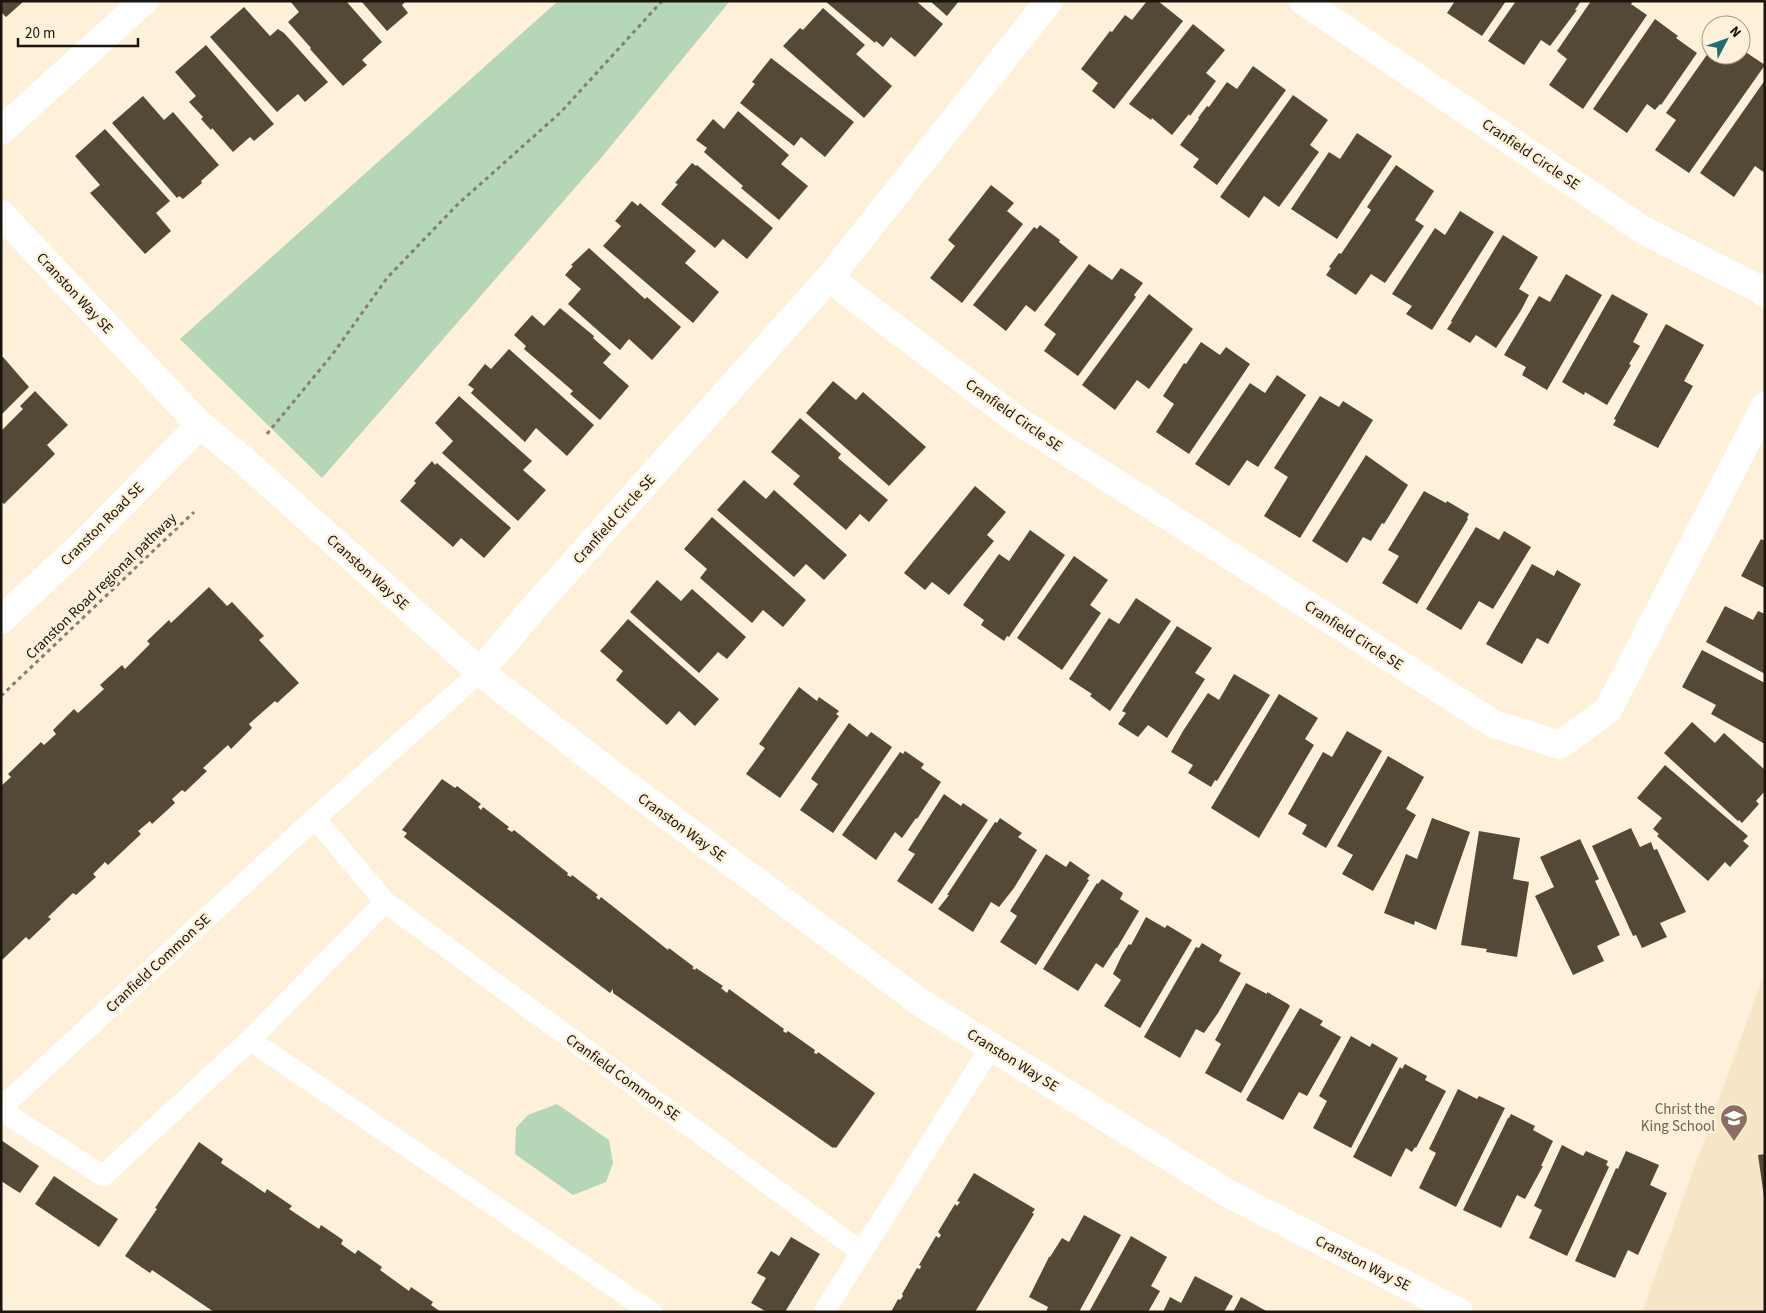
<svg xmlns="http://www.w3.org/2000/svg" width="1766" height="1313" viewBox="0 0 1766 1313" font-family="'Source Sans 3',sans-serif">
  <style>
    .built { fill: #f6e5c7 }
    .green { fill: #b5d6b7 }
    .building { fill: #544936 }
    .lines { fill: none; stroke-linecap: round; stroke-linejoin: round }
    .path { stroke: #887e6f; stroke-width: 3; stroke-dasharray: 4 4; stroke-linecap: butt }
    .lane { stroke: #fff; stroke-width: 21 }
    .street { stroke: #fff; stroke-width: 28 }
    .labels { text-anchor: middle; stroke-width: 5; stroke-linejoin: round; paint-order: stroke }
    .street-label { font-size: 15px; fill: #1a150d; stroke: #fef0d9 }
    .education-label { font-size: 15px; fill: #785e54; stroke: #fef0d9; text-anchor: end }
  </style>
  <rect width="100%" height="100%" fill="#fef0d9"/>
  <path class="built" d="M 1765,972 L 1765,1312 L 1642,1312 Z"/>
  <path class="green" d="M 558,1 L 730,1 L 601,158 L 322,478 L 180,339 Z
    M 557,1104 L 609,1140 L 613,1163 L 606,1182 L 573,1195 L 515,1154 L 516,1128 L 528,1115 Z"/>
  <path class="building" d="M 1,1 L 24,1 L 6,17 L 1,12 Z
    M 290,1 L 346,1 L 382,42 L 362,60 L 367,65 L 343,86 L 310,49 L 311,48 L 288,22 L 299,12 Z
    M 361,1 L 406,1 L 402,5 L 408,13 L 387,31 Z
    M 825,1 L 916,1 L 943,24 L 915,57 L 891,37 L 883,47 L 876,41 L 875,43 Z
    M 930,1 L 959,1 L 947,16 Z
    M 1147,1 L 1158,1 L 1183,21 L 1114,109 L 1092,91 L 1098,83 L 1081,69 L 1110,31 L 1112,32 L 1125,15 L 1132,20 Z
    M 1455,1 L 1506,1 L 1482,36 L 1447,13 Z
    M 1516,1 L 1581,1 L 1575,10 L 1577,10 L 1550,46 L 1541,40 L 1524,65 L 1488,41 Z
    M 1591,1 L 1633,1 L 1631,4 L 1647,15 L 1583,109 L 1549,85 L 1567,59 L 1557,51 Z
    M 244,7 L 270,36 L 278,29 L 284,33 L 328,82 L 305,102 L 298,94 L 277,112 L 210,37 Z
    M 823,8 L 865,45 L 856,54 L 892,86 L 864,118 L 783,46 L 800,28 L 803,30 Z
    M 1655,19 L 1678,36 L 1676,38 L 1697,53 L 1661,105 L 1660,104 L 1655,110 L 1647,104 L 1627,133 L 1593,109 Z
    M 1193,24 L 1225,50 L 1206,73 L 1216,81 L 1190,116 L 1189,114 L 1172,135 L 1152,118 L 1151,120 L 1129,104 Z
    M 206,45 L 274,124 L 254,141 L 250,137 L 233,152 L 212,128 L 211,130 L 201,119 L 203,117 L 189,102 L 196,96 L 175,72 Z
    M 1711,49 L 1711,55 L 1741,55 L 1741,51 L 1744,53 L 1744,51 L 1765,65 L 1689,173 L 1655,150 L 1676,120 L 1666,113 Z
    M 771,58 L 854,122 L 825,157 L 801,137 L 794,146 L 740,103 L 755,84 L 752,82 Z
    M 1253,66 L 1286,90 L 1217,185 L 1193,167 L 1199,159 L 1180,145 L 1199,119 L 1198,118 L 1207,106 L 1209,107 L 1227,82 L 1237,89 Z
    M 1765,80 L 1765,173 L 1755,166 L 1734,197 L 1700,173 Z
    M 1293,95 L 1328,120 L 1310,145 L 1319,152 L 1279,207 L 1264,196 L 1249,218 L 1220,197 Z
    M 143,96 L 164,120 L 173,112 L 219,165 L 201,181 L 202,183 L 183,199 L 179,196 L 177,198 L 112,123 Z
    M 738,111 L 789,155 L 781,164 L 808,186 L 779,220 L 741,188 L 743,186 L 704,152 L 707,148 L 696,140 L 713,119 L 724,129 Z
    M 105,129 L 170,201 L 156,213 L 171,231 L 145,254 L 90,193 L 100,185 L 75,156 Z
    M 1357,133 L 1392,156 L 1337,239 L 1291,209 L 1329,152 L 1340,159 Z
    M 692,163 L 696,166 L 697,165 L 773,228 L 747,259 L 723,239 L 715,248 L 661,204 L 678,184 L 675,183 Z
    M 1396,165 L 1434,191 L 1415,220 L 1424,226 L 1385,283 L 1371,274 L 1356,295 L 1326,275 L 1331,268 L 1329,267 L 1339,253 L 1341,254 L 1371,210 L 1367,207 Z
    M 991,185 L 1014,203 L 1007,211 L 1023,224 L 962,303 L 930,278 L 955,246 L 948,240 Z
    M 632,201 L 638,206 L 640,203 L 696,251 L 685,263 L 719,292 L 693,323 L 603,246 L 621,226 L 615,221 Z
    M 1460,211 L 1494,232 L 1432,330 L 1406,314 L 1412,306 L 1392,294 L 1435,228 L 1445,235 Z
    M 1040,225 L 1060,240 L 1059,242 L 1078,257 L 1035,312 L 1026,305 L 1006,331 L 973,305 L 1034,227 L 1037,229 Z
    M 1503,235 L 1538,257 L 1519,289 L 1529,295 L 1520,312 L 1496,348 L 1476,335 L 1470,343 L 1447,329 L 1452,322 L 1451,321 Z
    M 589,248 L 645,299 L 647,297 L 681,327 L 652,360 L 629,339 L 620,350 L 568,304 L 581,289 L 565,275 L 573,266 L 571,265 Z
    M 1089,264 L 1112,280 L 1121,268 L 1143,283 L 1134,295 L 1136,297 L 1078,376 L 1044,351 L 1056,334 L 1044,325 Z
    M 1566,274 L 1602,295 L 1547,390 L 1522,375 L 1526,367 L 1504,355 L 1539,296 L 1550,302 Z
    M 1149,294 L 1193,329 L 1149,389 L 1137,380 L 1115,410 L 1082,385 Z
    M 1612,294 L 1648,314 L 1633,342 L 1640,346 L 1629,364 L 1631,365 L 1607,405 L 1585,392 L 1584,395 L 1562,382 Z
    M 560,308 L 594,336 L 593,338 L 611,354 L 603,363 L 629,386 L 600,420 L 570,394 L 573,391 L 524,349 L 526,346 L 514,335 L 532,315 L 544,326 Z
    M 1666,324 L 1704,345 L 1684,381 L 1693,386 L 1658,448 L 1613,425 L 1616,420 L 1614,419 Z
    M 1201,342 L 1220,355 L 1226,347 L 1250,364 L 1189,454 L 1156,432 L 1174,404 L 1163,396 L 1184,363 L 1186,364 Z
    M 509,349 L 594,425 L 567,456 L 536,428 L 525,442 L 471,393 L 474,389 L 468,385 L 485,364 L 491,369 Z
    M 3,357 L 29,387 L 1,415 L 1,358 Z
    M 1277,375 L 1306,395 L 1258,467 L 1247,460 L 1229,486 L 1195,464 L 1250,383 L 1265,393 Z
    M 833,381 L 856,400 L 863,392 L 926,447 L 889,486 L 806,413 Z
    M 35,391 L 68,425 L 47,445 L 55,454 L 4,504 L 1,501 L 1,431 L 23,409 L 20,406 Z
    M 459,396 L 532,461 L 523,470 L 546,490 L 518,521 L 442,453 L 453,441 L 435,423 Z
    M 1320,396 L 1339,407 L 1343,401 L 1373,420 L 1300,538 L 1264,516 L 1288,477 L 1274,468 Z
    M 800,418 L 841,454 L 838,458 L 888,500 L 869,522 L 860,514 L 846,530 L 793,484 L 800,476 L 771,452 Z
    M 1366,455 L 1408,485 L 1384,524 L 1382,523 L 1371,541 L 1363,537 L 1347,563 L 1312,541 Z
    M 432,461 L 435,465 L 437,463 L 511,528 L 484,558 L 461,538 L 453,547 L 400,501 L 416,483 L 414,481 Z
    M 744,480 L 766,499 L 774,490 L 847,555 L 824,580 L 806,564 L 794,577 L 717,510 Z
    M 975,486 L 1006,512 L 987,535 L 994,541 L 949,595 L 932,582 L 925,590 L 904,573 Z
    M 1424,491 L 1446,503 L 1447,501 L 1469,514 L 1467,518 L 1468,519 L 1417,604 L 1382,583 L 1399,556 L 1388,550 Z
    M 712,517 L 806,600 L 783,627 L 763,610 L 752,623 L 700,578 L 707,569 L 684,549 Z
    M 1476,527 L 1499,540 L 1504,531 L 1531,547 L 1493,609 L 1479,601 L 1461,630 L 1426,609 Z
    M 1030,530 L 1065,555 L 1009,637 L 1007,636 L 1004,641 L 981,625 L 984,620 L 963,605 L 999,554 L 1009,561 Z
    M 1761,539 L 1765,541 L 1765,588 L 1741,576 Z
    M 1074,556 L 1108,580 L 1090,605 L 1101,613 L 1062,670 L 1017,638 Z
    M 1532,564 L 1554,576 L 1557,570 L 1581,584 L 1548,644 L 1537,638 L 1522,664 L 1486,644 Z
    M 657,580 L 681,601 L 692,589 L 746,637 L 727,659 L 718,652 L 699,673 L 630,612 Z
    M 209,587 L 227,606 L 232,602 L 264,636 L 259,640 L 299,683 L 277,703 L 275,701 L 249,724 L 252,728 L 231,749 L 228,745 L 203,768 L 207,771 L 185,792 L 182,790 L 172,799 L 175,803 L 152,824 L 150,821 L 138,831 L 141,834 L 108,865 L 105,862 L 93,874 L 96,877 L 76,895 L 73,893 L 48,917 L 51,919 L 29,940 L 26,937 L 1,961 L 1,786 L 11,777 L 8,774 L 41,742 L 44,745 L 56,734 L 53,730 L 74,709 L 78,713 L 104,689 L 100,685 L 122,665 L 125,669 L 150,644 L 147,641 L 169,620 L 171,623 Z
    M 1136,598 L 1171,621 L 1110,711 L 1090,696 L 1092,694 L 1069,679 L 1109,618 L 1119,624 Z
    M 1725,606 L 1753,620 L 1758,611 L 1765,614 L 1765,674 L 1706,642 Z
    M 628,619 L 719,699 L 695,726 L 679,711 L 667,725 L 616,680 L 623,671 L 600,651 Z
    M 1177,626 L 1212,648 L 1195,673 L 1205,679 L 1167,738 L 1148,725 L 1138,737 L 1118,724 L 1126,713 L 1122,711 Z
    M 1702,650 L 1765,683 L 1765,744 L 1711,714 L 1716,705 L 1682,687 Z
    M 1234,674 L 1270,695 L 1217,781 L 1215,780 L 1211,787 L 1188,773 L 1193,765 L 1171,752 L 1183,731 L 1208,693 L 1219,700 Z
    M 799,687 L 817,701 L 819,697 L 839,711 L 836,714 L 839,716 L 780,798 L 746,774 L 765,748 L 759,744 Z
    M 1279,694 L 1318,718 L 1305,739 L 1314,745 L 1259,838 L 1211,808 Z
    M 1692,722 L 1715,743 L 1724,733 L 1765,770 L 1765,791 L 1756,801 L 1759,804 L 1742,823 L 1739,820 L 1738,821 L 1664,753 Z
    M 849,723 L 867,737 L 871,732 L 892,747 L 833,833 L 800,810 L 818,784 L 811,779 L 814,774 Z
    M 1347,731 L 1382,751 L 1326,848 L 1302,834 L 1307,825 L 1288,814 L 1323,752 L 1332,757 Z
    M 905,751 L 924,764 L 921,768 L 941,782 L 917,819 L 916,818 L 902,838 L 895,832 L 876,860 L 842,835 L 900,752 L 903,754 Z
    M 1388,756 L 1424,777 L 1406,809 L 1416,815 L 1373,891 L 1342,874 L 1353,855 L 1337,846 Z
    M 1665,765 L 1748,836 L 1743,841 L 1749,846 L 1730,867 L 1725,862 L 1708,881 L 1657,836 L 1659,834 L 1653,829 L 1662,818 L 1637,798 Z
    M 442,779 L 455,788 L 457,786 L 481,804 L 478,807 L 481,810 L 483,807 L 509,827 L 507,829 L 512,832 L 514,830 L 568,873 L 567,875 L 571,877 L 572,875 L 598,895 L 596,897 L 599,900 L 601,897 L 668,950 L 669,948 L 694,967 L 692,968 L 695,970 L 696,968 L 723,986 L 721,988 L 727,993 L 729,989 L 784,1029 L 783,1031 L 786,1033 L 788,1031 L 815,1050 L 814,1053 L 817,1054 L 818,1052 L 875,1093 L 836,1148 L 834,1147 L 833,1148 L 613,993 L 613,989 L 610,993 L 404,837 L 407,833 L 402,830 Z
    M 944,794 L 961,806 L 963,803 L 988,820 L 932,904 L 897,881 L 915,854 L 908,850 Z
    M 1000,818 L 1022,833 L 1018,837 L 1037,850 L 1014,888 L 999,907 L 991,902 L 973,932 L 938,909 L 949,895 L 947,895 L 995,822 L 997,823 Z
    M 1432,818 L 1470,832 L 1436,930 L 1415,921 L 1414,925 L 1384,913 L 1406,854 L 1417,859 Z
    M 1631,828 L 1640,847 L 1651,842 L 1654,850 L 1657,849 L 1686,912 L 1660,923 L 1667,937 L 1642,948 L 1636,935 L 1633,936 L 1592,846 Z
    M 1479,831 L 1520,838 L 1513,879 L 1529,882 L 1517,957 L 1486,952 L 1487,949 L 1461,945 Z
    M 1580,839 L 1599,879 L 1595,881 L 1620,935 L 1597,946 L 1604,961 L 1573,975 L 1535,896 L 1554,887 L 1540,857 Z
    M 1046,854 L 1066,867 L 1070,861 L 1090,875 L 1087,879 L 1089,880 L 1036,965 L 1000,942 L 1017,916 L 1010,911 Z
    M 1102,879 L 1123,893 L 1120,899 L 1139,911 L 1117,948 L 1116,948 L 1103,968 L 1096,963 L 1078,991 L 1043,969 L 1097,883 L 1098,884 Z
    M 1146,917 L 1165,928 L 1167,925 L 1192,940 L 1140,1028 L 1104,1006 L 1121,980 L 1113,974 L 1122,955 L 1129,944 L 1131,945 Z
    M 1202,943 L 1222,955 L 1219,961 L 1241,973 L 1218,1013 L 1204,1033 L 1196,1029 L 1180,1058 L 1144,1037 L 1196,947 L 1199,948 Z
    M 1246,983 L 1267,994 L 1267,992 L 1288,1004 L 1290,1006 L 1241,1093 L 1205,1073 L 1221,1044 L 1215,1040 Z
    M 1300,1008 L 1323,1021 L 1320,1025 L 1341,1037 L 1307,1096 L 1299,1092 L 1283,1120 L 1246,1100 Z
    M 1351,1036 L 1370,1047 L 1372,1043 L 1398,1058 L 1351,1148 L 1313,1128 L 1327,1101 L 1319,1096 Z
    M 1405,1064 L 1427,1076 L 1425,1080 L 1446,1091 L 1416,1148 L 1415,1147 L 1412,1152 L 1406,1148 L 1391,1177 L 1353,1157 L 1400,1067 L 1402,1069 Z
    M 1458,1089 L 1477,1099 L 1479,1096 L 1505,1108 L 1456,1207 L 1419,1188 L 1436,1153 L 1429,1149 Z
    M 1511,1114 L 1535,1126 L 1533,1130 L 1553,1141 L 1541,1166 L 1543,1166 L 1525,1199 L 1517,1195 L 1501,1228 L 1463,1210 L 1508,1118 L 1509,1118 Z
    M 1,1140 L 39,1166 L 20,1193 L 1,1181 Z
    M 199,1142 L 223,1159 L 221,1163 L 265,1193 L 267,1189 L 292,1206 L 289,1209 L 319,1229 L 321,1225 L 343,1240 L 341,1244 L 355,1254 L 358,1250 L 382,1267 L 380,1270 L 409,1291 L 411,1287 L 433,1302 L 431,1305 L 441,1312 L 214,1312 L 152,1270 L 150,1273 L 125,1256 L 157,1209 L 155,1208 Z
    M 1562,1145 L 1583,1156 L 1586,1151 L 1608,1161 L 1606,1165 L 1609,1167 L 1567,1256 L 1529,1238 L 1542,1210 L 1534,1206 Z
    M 1626,1151 L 1659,1165 L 1650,1185 L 1667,1193 L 1638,1255 L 1628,1250 L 1615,1278 L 1575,1261 L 1616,1168 L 1618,1169 Z
    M 1765,1154 L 1765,1197 L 1764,1197 L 1758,1155 Z
    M 974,1173 L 1035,1209 L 1032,1213 L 1034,1214 L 975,1312 L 891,1312 L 898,1299 L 900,1300 L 903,1296 L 902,1294 L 917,1268 L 920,1269 L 921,1266 L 919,1265 L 936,1236 L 939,1238 L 941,1235 L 938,1232 L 955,1204 L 957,1206 L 960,1202 L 957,1201 Z
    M 54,1176 L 118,1219 L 99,1247 L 35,1204 Z
    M 1084,1215 L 1121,1235 L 1079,1312 L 1046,1312 L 1048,1307 L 1029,1297 L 1049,1257 L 1050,1257 L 1062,1238 L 1069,1242 Z
    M 1131,1236 L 1167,1257 L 1151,1286 L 1160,1291 L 1148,1312 L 1089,1312 Z
    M 791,1237 L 820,1254 L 785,1312 L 767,1312 L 751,1303 L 766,1278 L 757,1273 L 771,1251 L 779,1256 Z
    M 1195,1276 L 1233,1296 L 1224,1312 L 1163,1312 L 1170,1297 L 1181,1303 Z
    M 1241,1297 L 1268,1312 L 1233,1312 Z"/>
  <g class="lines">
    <path class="path" d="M 267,434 L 332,355 L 387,278 L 458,204 L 561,112 L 662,1
      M 1,696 L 194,512"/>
    <path class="lane" d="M 315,818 L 385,902
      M 1,1108 L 315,818 L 480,672
      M 1,1110 L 103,1176 L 250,1040
      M 651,1312 L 250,1040 L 385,902 L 861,1252
      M 824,1312 L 991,1047"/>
    <path class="street" d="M 1303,1 L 1643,230 L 1761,290 L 1765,294
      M 1,131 L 144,1
      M 1,214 L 200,425 L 242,459 L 480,672 L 626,785 L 924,1005 L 1229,1194 L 1459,1312
      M 829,278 L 1014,418 L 1494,724 L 1560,745 L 1608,710 L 1765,406
      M 1,620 L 85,542 L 200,425
      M 480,672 L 531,611 L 829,278 L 1049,1"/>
  </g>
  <defs>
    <g id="school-pin" transform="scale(1.4375)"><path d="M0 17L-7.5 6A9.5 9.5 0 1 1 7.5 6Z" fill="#8d6e63" stroke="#fef0d9"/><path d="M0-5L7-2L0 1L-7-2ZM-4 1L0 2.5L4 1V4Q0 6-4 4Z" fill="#fff"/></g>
  </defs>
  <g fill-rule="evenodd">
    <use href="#school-pin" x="1734" y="1118"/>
  </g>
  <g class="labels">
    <g class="street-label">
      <text transform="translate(1531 154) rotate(34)" y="5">Cranfield Circle SE</text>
      <text transform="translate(75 293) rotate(47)" y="5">Cranston Way SE</text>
      <text transform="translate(1014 415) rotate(35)" y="5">Cranfield Circle SE</text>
      <text transform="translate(614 519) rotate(-48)" y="5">Cranfield Circle SE</text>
      <text transform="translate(102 524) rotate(-45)" y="5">Cranston Road SE</text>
      <text transform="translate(368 572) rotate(42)" y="5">Cranston Way SE</text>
      <text transform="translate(101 586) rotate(-44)" y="5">Cranston Road regional pathway</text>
      <text transform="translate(1354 635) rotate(33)" y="5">Cranfield Circle SE</text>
      <text transform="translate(682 827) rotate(36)" y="5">Cranston Way SE</text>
      <text transform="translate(158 963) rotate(-43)" y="5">Cranfield Common SE</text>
      <text transform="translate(1013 1060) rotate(32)" y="5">Cranston Way SE</text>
      <text transform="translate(623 1077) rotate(36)" y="5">Cranfield Common SE</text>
      <text transform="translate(1363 1263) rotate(27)" y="5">Cranston Way SE</text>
    </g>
    <g class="education-label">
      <text x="1715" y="1114">Christ the<tspan x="1715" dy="17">King School</tspan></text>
    </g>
  </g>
  <rect width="1766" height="1313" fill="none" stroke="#1a150d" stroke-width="5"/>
  <g transform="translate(1726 40) rotate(49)"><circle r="24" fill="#fef0d9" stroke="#a39887"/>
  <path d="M0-4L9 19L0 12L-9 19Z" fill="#206c71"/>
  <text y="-8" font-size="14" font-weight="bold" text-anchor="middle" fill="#1a150d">N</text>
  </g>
  <path d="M18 38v8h120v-8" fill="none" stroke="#1a150d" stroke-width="2.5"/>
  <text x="25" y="38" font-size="15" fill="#1a150d" stroke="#fef0d9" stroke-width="4" paint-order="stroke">20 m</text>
</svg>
